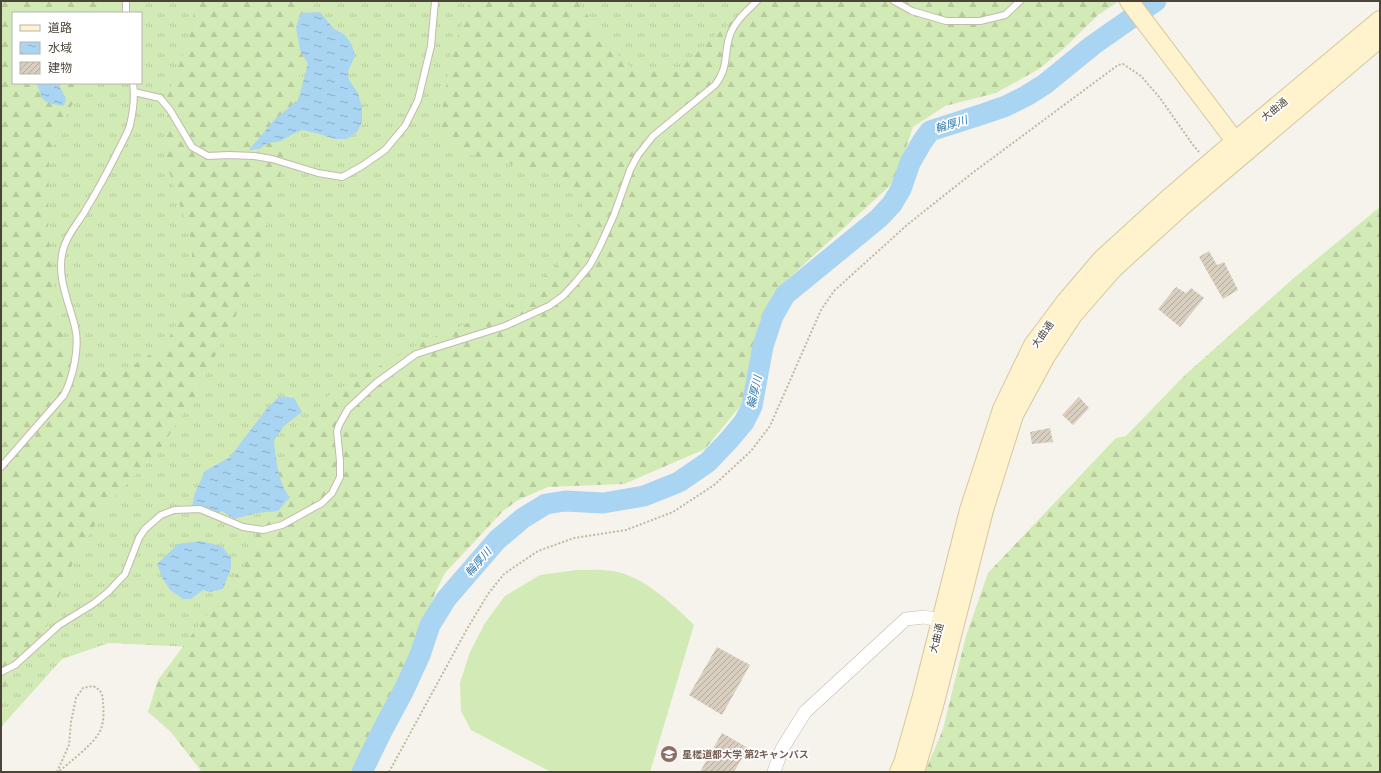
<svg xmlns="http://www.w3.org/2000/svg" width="1381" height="773" viewBox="0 0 1381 773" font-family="'Archivo Narrow','Noto Sans JP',sans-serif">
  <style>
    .grass { fill: url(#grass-tufts); fill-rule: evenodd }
    .forest { fill: url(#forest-firs) }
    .garden { fill: #d2eab5 }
    .water { fill: url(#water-ripples) }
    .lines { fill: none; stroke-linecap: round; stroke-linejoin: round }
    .river { stroke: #a9d4f2; stroke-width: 21 }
    .building { fill: url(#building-hatch) }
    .lane-casing { stroke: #c2bbae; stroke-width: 8 }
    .street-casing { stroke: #c2bbae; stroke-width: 14 }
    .secondary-casing { stroke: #d6c79b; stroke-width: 20 }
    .path { stroke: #c4b79f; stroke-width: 2; stroke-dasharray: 2 2; stroke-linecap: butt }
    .lane { stroke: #fff; stroke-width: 6 }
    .street { stroke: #fff; stroke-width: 13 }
    .secondary { stroke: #fff3cd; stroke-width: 18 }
    .labels { text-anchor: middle; stroke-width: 3.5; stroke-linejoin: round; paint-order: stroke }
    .street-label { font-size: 10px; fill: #4b4439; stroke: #fff }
    .education-label { font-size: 10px; font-weight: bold; fill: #785e54; stroke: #fff; text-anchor: start }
    .water-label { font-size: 11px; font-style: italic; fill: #2e7ab2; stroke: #fff }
  </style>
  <defs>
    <pattern id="grass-tufts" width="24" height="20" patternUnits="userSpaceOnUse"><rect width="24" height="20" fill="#d2eab5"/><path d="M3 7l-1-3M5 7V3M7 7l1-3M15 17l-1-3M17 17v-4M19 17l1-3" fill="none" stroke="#b6ca9c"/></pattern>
    <pattern id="forest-firs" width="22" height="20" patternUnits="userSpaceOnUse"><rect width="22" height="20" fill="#d2eab5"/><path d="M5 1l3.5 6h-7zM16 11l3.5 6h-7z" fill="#b6ca9c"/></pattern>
    <pattern id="water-ripples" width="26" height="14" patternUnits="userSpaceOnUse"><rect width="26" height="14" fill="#a9d4f2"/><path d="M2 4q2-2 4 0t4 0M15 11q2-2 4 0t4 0" fill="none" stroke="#8caec5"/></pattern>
    <pattern id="building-hatch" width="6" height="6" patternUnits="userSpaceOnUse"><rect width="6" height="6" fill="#d8cfc1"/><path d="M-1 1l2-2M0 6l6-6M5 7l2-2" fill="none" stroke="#b1aa9e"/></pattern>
  </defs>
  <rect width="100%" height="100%" fill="#f6f3ec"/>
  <path class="grass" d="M 1,1 L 1079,1 L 212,648 L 109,643 L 62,659 L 1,727 ZM 13,13 L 141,13 L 141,83 L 13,83 Z"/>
  <path class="forest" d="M 1,1 L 105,1 L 102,13 L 13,13 L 13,83 L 82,83 L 49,154 L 48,231 L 58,323 L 69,357 L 86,367 L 126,370 L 166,344 L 188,302 L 193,245 L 166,162 L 167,97 L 193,27 L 194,1 L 307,1 L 304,52 L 285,156 L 252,282 L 194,398 L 157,453 L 110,501 L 75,558 L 47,626 L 17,662 L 1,696 Z
    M 470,1 L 578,1 L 606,42 L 634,71 L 676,71 L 736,17 L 744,1 L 1119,1 L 1098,15 L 1062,50 L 1039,69 L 996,93 L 945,106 L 913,127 L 895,181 L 774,292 L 760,321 L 753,357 L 750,394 L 705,449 L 624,484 L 548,487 L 518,500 L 504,510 L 445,573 L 435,593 L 409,674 L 376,733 L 358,772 L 202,772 L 171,732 L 148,712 L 158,680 L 247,561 L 287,451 L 299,432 L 330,394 L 422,342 L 519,302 L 561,261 L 585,215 L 580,194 L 561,175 L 466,154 L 447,142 L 440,123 L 451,56 Z
    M 1380,207 L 1380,772 L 925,772 L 943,729 L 966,636 L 988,573 L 1116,438 L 1126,436 L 1184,376 L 1295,277 Z"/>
  <path class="garden" d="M 577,570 C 589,570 601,569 612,571 C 642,575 673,604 694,625 L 650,772 L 551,772 L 471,730 L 461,711 L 460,683 L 470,652 L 485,623 L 505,596 L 540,575 Z"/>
  <path class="water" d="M 320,12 L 333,28 L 345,35 L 352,45 L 355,56 L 348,71 L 349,80 L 358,93 L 362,108 L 362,122 L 357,132 L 346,139 L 335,139 L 316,133 L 302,130 L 293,134 L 281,141 L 268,143 L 259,149 L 249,150 L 275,119 L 298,100 L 308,64 L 300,50 L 296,27 L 301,13 Z
    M 35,83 L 60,83 L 60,88 L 66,98 L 64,106 C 57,105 47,104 42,98 C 39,92 40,87 35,83 Z
    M 280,396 L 294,398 L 302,412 L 284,426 L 274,441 C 276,458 278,484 290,497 L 278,511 L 257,513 L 234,519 L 222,511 L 212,517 L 201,513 L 192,506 L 195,493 L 205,471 L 230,457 L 268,407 Z
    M 200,541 L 222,546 L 231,558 L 231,568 L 223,589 L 209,592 L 203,590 L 191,599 L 183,599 L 170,590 L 163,579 L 157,564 L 178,544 Z"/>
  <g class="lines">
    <path class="river" d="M 362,772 L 382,731 L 404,690 L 420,655 L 430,625 L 446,599 L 497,540 L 523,518 L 546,504 L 565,501 L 603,503 L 644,496 L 679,482 L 708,462 L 729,440 L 744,422 L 752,406 L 763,346 L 773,316 L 785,295 L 879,218 L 892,204 L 901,189 L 910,163 L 922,142 L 930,131 L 986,113 L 1006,106 L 1026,96 L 1045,84 L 1093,45 L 1156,1"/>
  </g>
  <path class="building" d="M 1209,251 L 1217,265 L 1224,262 L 1238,290 L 1223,299 L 1199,257 Z
    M 1176,287 L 1186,293 L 1191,288 L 1204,298 L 1180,327 L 1158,309 Z
    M 1079,397 L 1089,408 L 1073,425 L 1062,415 Z
    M 1050,428 L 1053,442 L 1032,444 L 1030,432 Z
    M 717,647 L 750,665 L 722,715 L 689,695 Z
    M 722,733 L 748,748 L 734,772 L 700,772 Z"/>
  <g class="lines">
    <g class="lane-casing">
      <path id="lane" d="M 894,1 L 912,11 L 946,21 L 980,21 L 1005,15 L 1020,1
        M 126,13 L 126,1
        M 134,92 L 160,98 L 170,110 L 192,147 L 208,156 L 229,155 L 254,156 L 272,159 L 318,173 L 342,177 L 362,166 L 385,150 L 405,126 L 418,100 L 431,46 L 435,1
        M 1,467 L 64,395 C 73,377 80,347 75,327 C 69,302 56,277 63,250 C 67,234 77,225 85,211 C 98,190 109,169 120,147 C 123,140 128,133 130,125 C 133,112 135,96 133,83
        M 1,672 L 15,665 L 59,625 L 93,604 L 108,592 L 125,574 L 139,538 L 145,529 L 161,515 L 174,510 L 200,509 L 243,527 L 263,530 L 282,525 L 322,503 L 332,493 L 340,477 L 340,461 L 337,431 L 339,425 L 348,409 L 376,383 L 416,354 L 505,326 L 549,306 L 563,296 L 575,283 L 590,265 L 600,246 L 614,215 L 630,170 L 638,155 L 653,136 L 715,85 C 730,66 723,51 731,32 C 737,19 747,11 757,1"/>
    </g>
    <g class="street-casing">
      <path id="street" d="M 774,772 L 782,749 L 805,712 L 906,619 L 924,617 L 950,622"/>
    </g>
    <g class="secondary-casing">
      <path id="secondary" d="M 1129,1 L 1242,150
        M 899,772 L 903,763 L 922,696 L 969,510 L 1002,409 L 1033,345 L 1066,301 L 1101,260 L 1170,197 L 1235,141 L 1380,20
        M 915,772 L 935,702 L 984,510 L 1014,415 L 1046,356 L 1073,315 L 1113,269 L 1180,208 L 1380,38"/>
    </g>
    <path class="path" d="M 57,772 L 69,745 L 71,722 L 76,698 L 83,688 L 93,686 C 101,690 103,694 103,703 C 104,712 104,725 99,733 C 93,744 68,764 58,772
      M 389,772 L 467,629 L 488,594 L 504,574 L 538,551 L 574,538 L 626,530 L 673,512 L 714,485 L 751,451 L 770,426 L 821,310 L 834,291 L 907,225 L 971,174 L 1118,65 L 1123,64 L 1141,76 L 1160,98 L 1193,145 L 1199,152"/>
    <use href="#lane" class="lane"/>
    <use href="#street" class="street"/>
    <use href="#secondary" class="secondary"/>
  </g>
  <defs>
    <g id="university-disc" transform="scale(0.9)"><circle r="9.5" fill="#8d6e63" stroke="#fff"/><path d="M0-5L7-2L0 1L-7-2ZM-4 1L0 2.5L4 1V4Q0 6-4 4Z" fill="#fff"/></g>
  </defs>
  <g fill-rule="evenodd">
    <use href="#university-disc" x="669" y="754"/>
  </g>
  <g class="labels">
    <g class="street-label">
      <text transform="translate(1274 109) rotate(-39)" y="4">大曲通</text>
      <text transform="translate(1042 334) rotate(-55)" y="4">大曲通</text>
      <text transform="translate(936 638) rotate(-76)" y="4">大曲通</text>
    </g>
    <g class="education-label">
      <text x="682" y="758">星槎道都大学 第2キャンパス</text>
    </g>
    <g class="water-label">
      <text transform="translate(951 124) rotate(-17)" y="4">輪厚川</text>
      <text transform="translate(754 392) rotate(-77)" y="4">輪厚川</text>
      <text transform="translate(478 562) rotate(-49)" y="4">輪厚川</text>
    </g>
  </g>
  <rect width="1381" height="773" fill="none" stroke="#4b4439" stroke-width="4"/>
  <rect x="12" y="12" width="130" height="72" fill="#ffffff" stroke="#b7b4b0"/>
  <rect x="20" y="25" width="20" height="6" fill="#fff3cd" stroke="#b7b4b0"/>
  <text x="48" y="32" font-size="12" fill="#4b4439">道路</text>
  <rect x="20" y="42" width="20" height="12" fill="url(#water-ripples)" stroke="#b7b4b0"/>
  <text x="48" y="52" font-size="12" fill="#4b4439">水域</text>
  <rect x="20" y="62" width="20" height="12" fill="url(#building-hatch)" stroke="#b7b4b0"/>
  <text x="48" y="72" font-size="12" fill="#4b4439">建物</text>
</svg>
